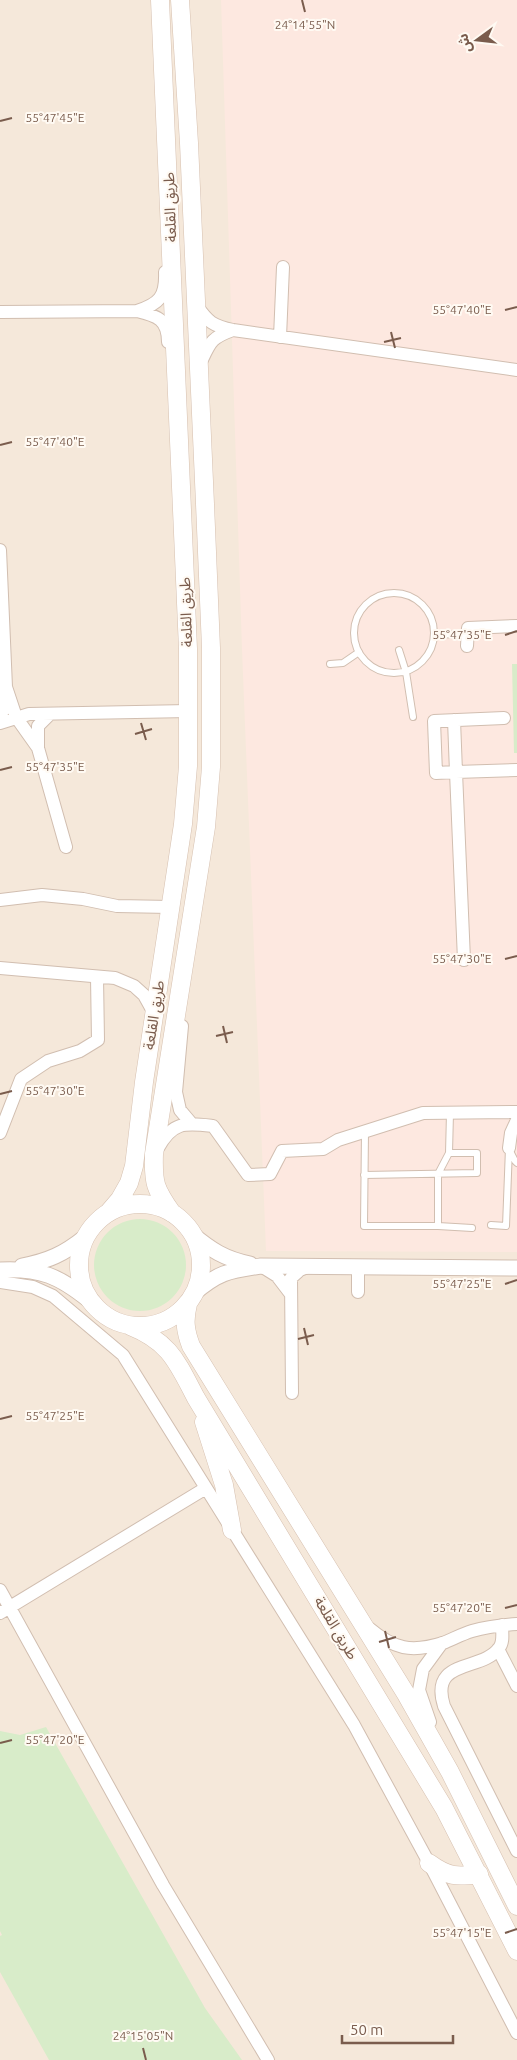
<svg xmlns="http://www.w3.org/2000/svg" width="517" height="2060" viewBox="0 0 517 2060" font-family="Ubuntu,'Noto Sans Arabic',sans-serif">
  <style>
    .residential { fill: #f5e8da }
    .commercial { fill: #fde8e0 }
    .green { fill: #d8ecc9 }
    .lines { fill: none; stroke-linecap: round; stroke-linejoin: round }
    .service-casing { stroke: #d1beb0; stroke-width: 8 }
    .minor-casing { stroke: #d1beb0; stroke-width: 14 }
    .tertiary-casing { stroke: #d1beb0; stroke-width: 17 }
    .secondary-casing { stroke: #d6c0b0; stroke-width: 19 }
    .service { stroke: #fff; stroke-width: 6 }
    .minor { stroke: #fff; stroke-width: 12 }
    .tertiary { stroke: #fff; stroke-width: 15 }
    .secondary { stroke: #fff; stroke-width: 18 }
    .ticks { fill: none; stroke: #7a5c4d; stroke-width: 2 }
    .labels { text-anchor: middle; stroke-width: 4; stroke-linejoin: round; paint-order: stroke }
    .street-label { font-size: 15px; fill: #7a5c4d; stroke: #fffaf3 }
    .ticks-label { font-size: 12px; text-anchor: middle; fill: #7a5c4d; stroke: #fffaf3; stroke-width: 4; stroke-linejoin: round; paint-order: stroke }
  </style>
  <rect width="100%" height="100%" fill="#fdf6ec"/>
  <path class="residential" d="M 0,0 L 517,0 L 517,2060 L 0,2060 Z"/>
  <path class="commercial" d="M 221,0 L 517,0 L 517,1252 L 266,1251 L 242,650 Z"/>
  <path class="green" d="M 512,664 L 517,664 L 517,753 L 514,753 Z
    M94 1265a46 46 0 1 1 92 0a46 46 0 1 1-92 0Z
    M 46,1727 L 205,2008 L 242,2060 L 49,2060 L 0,1972 L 0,1936 L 2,1935 L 0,1931 L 0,1731 L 20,1735 Z"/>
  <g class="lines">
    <g class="service-casing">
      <path id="service" d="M354 633a40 40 0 1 1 80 0a40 40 0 1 1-80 0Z
        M 434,634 L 468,635
        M 399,650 L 406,672 L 413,717
        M 330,664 L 343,663 L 359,652
        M 365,1131 L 364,1226 L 438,1226
        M 510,1151 L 515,1161 L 517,1163
        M 449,1153 L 438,1174 L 438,1226 L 472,1228
        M 364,1175 L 477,1173 L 477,1153 L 449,1153 L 450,1113
        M 491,1225 L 506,1226 L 509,1148"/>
    </g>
    <g class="minor-casing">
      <path id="minor" d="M 197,306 C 208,322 213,326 233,330 L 517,370
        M 137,311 C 159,304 166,297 165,272
        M 0,312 L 137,311 C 157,316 168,319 168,342
        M 280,337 L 283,267
        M 200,364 C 210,343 210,338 233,330
        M 0,550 L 6,687 L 6,707 L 0,715
        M 467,646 L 468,628 L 517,626
        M 6,687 L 16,717 L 38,748 L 66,847
        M 454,720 L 456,772 L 517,770
        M 0,723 L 29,714 L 189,711
        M 38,748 L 38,726 L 50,714
        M 0,900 L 42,895 L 83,899 L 117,906 L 170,907
        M 464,960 L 456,772 L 436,773 L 434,721 L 504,718
        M 0,968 L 115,978 L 134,986 L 144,995 L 154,1013
        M 182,1026 L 176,1092 L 180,1110 L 191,1123
        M 0,1133 L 21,1079 L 48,1061 L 80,1051 L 98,1040 L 97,977
        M 158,1148 C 173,1121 185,1123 213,1126 L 248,1175 L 270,1174 L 282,1151 L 323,1149 L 338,1140 L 423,1113 L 517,1112
        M 509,1148 L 511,1133 L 517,1120
        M 261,1266 L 277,1276 L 290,1293
        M 358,1266 L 358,1292
        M 0,1282 L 33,1287 L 53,1296 L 123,1355 L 354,1725 L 429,1863 L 517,2033
        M 292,1393 L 291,1278 L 300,1270 L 310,1266
        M 0,1590 L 163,1885 L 268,2060
        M 0,1613 L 206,1488
        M 502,1625 C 502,1633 504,1642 499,1648 C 482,1672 429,1658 444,1706 L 517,1851
        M 369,1628 C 394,1649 411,1653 443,1643 C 453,1639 462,1634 472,1631 C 486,1627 502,1625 517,1624
        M 498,1649 L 517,1686
        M 430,1722 L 419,1690 L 423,1669 L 442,1643"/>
    </g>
    <g class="tertiary-casing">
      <path id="tertiary" d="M 192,1234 C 211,1250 225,1259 250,1264
        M 22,1266 C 48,1261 64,1254 85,1237
        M 0,1270 C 41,1268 59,1276 90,1301
        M 193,1294 C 219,1272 228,1271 261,1266 L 517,1268"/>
    </g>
    <g class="secondary-casing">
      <path id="secondary" d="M79 1265a61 61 0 1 1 122 0a61 61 0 1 1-122 0Z
        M 108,1213 L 120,1199 L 129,1183 L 134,1166 L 144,1082 L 183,824 L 188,766 L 188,649 L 160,0
        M 172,1213 C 155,1189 153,1183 154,1154 L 206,827 L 211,767 L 211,648 L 205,504 L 189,143 L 180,0
        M 188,1304 C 184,1320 185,1330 191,1346 L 406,1694 L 450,1772 L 517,1906
        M 130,1326 C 170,1342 177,1362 196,1398 L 444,1808 L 517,1951
        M 204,1422 L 224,1485 L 232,1530
        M 429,1863 C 448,1877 457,1877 479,1874"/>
    </g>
    <use href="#service" class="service"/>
    <use href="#minor" class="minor"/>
    <use href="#tertiary" class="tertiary"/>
    <use href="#secondary" class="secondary"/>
  </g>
  <path class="ticks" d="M 302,0 L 305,12M 0,121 L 12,118M 505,310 L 517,307M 391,332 L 395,348M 384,342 L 401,338M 0,445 L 12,442M 505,635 L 517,631M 141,723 L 146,740M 135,734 L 152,729M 0,770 L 12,767M 505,959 L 517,956M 223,1026 L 227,1043M 216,1036 L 233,1032M 0,1094 L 12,1091M 505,1284 L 517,1280M 304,1328 L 308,1345M 298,1339 L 314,1335M 0,1419 L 12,1416M 505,1608 L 517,1605M 385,1631 L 389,1648M 379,1642 L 396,1637M 0,1743 L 12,1740M 505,1933 L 517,1929M 143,2048 L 146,2060"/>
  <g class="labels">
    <g class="street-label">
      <text transform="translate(170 207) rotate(-92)" y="5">طريق القلعة</text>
      <text transform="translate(186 612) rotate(-92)" y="5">طريق القلعة</text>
      <text transform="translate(154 1015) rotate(-81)" y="5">طريق القلعة</text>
      <text transform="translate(336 1628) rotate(59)" y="5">طريق القلعة</text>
    </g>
  </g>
  <g class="ticks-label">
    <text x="305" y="29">24°14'55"N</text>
    <text x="55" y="122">55°47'45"E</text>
    <text x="462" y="314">55°47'40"E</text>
    <text x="55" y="446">55°47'40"E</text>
    <text x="462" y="639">55°47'35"E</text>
    <text x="55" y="771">55°47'35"E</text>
    <text x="462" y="963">55°47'30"E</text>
    <text x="55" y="1095">55°47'30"E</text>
    <text x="462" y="1288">55°47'25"E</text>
    <text x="55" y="1420">55°47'25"E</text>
    <text x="462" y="1612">55°47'20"E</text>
    <text x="55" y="1744">55°47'20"E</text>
    <text x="462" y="1937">55°47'15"E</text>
    <text x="143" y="2040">24°15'05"N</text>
  </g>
  <g transform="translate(477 40) rotate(255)" stroke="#fffaf3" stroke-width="4" paint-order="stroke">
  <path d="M0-4L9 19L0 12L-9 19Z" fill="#7a5c4d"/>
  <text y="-8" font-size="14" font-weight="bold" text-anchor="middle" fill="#7a5c4d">ش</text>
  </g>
  <path d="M342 2035v8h111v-8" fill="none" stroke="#7a5c4d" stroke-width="2.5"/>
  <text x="350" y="2035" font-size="15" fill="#7a5c4d" stroke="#fffaf3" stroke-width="4" paint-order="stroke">50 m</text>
</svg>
